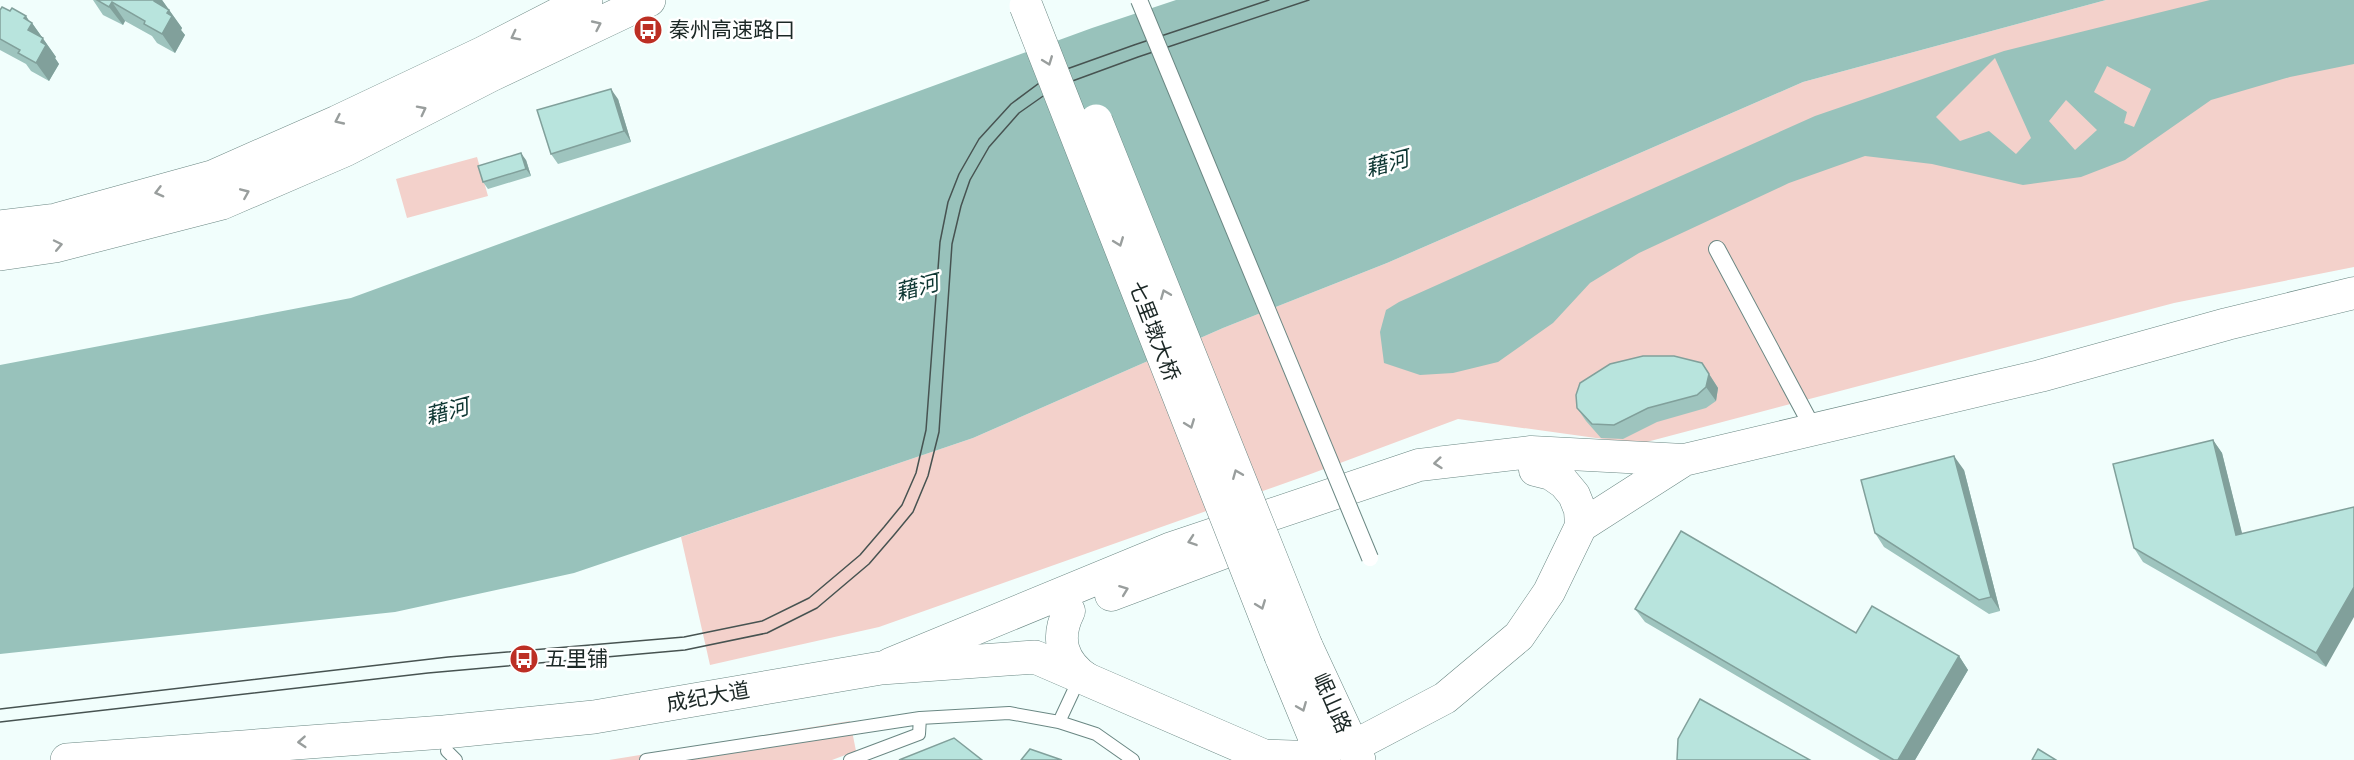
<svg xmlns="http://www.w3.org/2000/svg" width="2354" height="760" viewBox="0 0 2354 760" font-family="Montserrat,'Noto Sans SC',sans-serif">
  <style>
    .green { fill: #f3d1cb }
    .water { fill: #98c2bb; fill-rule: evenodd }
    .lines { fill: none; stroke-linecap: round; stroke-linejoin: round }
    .service-casing { stroke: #6a8783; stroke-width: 14 }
    .pedestrian-casing { stroke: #6a8783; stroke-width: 18 }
    .secondary-casing { stroke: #6a8783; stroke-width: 33 }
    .primary-casing { stroke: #6a8783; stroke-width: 34 }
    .motorway-casing { stroke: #6a8783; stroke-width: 34 }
    .service { stroke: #fff; stroke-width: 12 }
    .pedestrian { stroke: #fff; stroke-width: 16 }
    .secondary { stroke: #fff; stroke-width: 32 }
    .primary { stroke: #fff; stroke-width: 33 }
    .motorway { stroke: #fff; stroke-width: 33 }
    .tram { stroke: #475351; stroke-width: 1.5 }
    .pedestrian-bridge-casing { stroke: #6a8783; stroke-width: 18; stroke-linecap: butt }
    .primary-bridge-casing { stroke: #6a8783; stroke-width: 34; stroke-linecap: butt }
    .pedestrian-bridge { stroke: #fff; stroke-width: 16 }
    .primary-bridge { stroke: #fff; stroke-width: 33 }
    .wall { fill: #9ec4be }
    .shaded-wall { fill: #81a09b }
    .building { fill: #b8e4dd; stroke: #81a09b; stroke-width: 1.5 }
    .oneway { stroke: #999e9d }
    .labels { text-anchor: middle; stroke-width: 5; stroke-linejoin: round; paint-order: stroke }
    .poi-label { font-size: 21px; fill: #1c2826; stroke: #fff; text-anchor: start }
    .street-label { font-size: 21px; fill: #1c2826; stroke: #fff }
    .water-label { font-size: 22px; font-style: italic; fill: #0d3632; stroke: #fff }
  </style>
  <rect width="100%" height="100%" fill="#f1fefc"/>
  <path class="green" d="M 2106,0 L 2354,0 L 2354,267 L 2174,303 L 1639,444 L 1458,419 L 1308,475 L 879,627 L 710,665 L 681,537 L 973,438 L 1223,328 L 1387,263 L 1803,82 Z
    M 477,157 L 488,196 L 407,218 L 396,179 Z
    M 850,721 L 856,751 L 832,760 L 609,760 Z"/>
  <path class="water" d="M 1176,0 L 2106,0 L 1803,82 L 1387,263 L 1223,328 L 973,438 L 574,573 L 395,612 L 0,654 L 0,365 L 351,298 L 1092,28 Z
    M 2210,0 L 2354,0 L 2354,64 L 2290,77 L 2211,100 L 2125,160 L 2081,177 L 2023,185 L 1932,164 L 1865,156 L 1789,183 L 1639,253 L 1590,283 L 1553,323 L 1498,362 L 1453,373 L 1420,375 L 1384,363 L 1380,332 L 1386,310 L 1399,302 L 1815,116 L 2004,51 ZM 1995,58 L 2031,138 L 2016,154 L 1989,131 L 1960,141 L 1936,117 ZM 2107,66 L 2151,89 L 2134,127 L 2124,123 L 2127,112 L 2094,92 ZM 2066,100 L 2097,130 L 2075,150 L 2049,121 Z"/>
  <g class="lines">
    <g class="service-casing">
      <path id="service" d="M 1059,722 L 1073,692
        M 447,751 L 456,760
        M 646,760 L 920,718 L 1009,713 L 1059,722 L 1096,734 L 1133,760
        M 850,760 L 919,734 L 920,718"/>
    </g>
    <g class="pedestrian-casing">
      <path id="pedestrian" d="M 1717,249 L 1814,430"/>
    </g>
    <g class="secondary-casing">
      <path id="secondary" d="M 1581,526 L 1684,460
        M 1111,595 L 1236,548
        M 1069,611 C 1055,639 1062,662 1087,679
        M 890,664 L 1169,549 L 1419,465 L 1531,452 L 1684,460 L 2040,376 L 2227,324 L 2354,293
        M 1352,747 L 1445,698 L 1519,636 L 1549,592 L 1581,526 L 1580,510 L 1574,495 L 1564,483 L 1551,474 L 1535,470"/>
    </g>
    <g class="primary-casing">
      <path id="primary" d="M 1306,646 L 1359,760
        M 1281,656 L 1324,760
        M 67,760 L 444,732 L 594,717 L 881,668 L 1035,657 L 1264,756 L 1323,758"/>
    </g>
    <g class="motorway-casing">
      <path id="motorway" d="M 0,227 L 56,220 L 212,177 L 337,122 L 483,53 L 586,0
        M 0,254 L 55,246 L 222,203 L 345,150 L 491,75 L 649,0"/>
    </g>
    <use href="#service" class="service"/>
    <use href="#pedestrian" class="pedestrian"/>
    <use href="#secondary" class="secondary"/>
    <use href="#primary" class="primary"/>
    <use href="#motorway" class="motorway"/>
    <path class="tram" d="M 0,709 L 448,657 L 684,637 L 762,621 L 809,598 L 860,555 L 884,527 L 902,505 L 916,473 L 926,430 L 940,242 L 948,202 L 959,174 L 979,139 L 1011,104 L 1050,75 L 1134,45 L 1269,0
      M 0,722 L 428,673 L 685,650 L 767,633 L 817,608 L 869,564 L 894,535 L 913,512 L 928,476 L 939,432 L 952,244 L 961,206 L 970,180 L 989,147 L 1019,113 L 1056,87 L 1138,57 L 1309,0"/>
    <g class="pedestrian-bridge-casing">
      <path id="pedestrian-bridge" d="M 1139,0 L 1370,558"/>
    </g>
    <g class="primary-bridge-casing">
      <path id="primary-bridge" d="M 1026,6 L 1281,656
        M 1096,121 L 1306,646"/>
    </g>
    <use href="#pedestrian-bridge" class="pedestrian-bridge"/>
    <use href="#primary-bridge" class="primary-bridge"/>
  </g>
  <path class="wall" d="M 93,0 L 162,0 L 182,28 L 181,30 L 185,35 L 175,53 L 157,43 L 152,36 L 125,21 L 123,25 L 103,15 Z
    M 0,10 L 26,16 L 29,21 L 32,23 L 56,57 L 55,58 L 59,64 L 49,81 L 31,71 L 26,64 L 0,50 Z
    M 618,99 L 631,142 L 558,164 L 551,154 Z
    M 526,160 L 531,176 L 488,189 L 483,182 Z
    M 1702,363 L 1718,388 L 1716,401 L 1706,408 L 1657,422 L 1623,439 L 1601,438 L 1586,421 L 1577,408 Z
    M 2213,440 L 2222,453 L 2242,534 L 2326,667 L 2143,562 L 2134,548 Z
    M 1964,470 L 2000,611 L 1989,614 L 1884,547 L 1875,533 Z
    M 1635,609 L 1856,633 L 1959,656 L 1968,670 L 1915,760 L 1880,760 L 1645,622 Z"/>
  <path class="shaded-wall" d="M 154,0 L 162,0 L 182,28 L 181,30 L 185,35 L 175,53 L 162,34 L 154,1 Z
    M 112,2 L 125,21 L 123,25 L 109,7 Z
    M 26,16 L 31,24 L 32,23 L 56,57 L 55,58 L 59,64 L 49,81 L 36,63 L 28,30 L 24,18 Z
    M 611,89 L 618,99 L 631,142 L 624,131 Z
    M 521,153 L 526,160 L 531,176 L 526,169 Z
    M 1702,363 L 1718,388 L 1716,401 L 1706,387 Z
    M 2213,440 L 2222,453 L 2246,549 L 2236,535 Z
    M 1954,456 L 1964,470 L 2000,611 L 1991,597 Z
    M 2354,587 L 2354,617 L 2326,667 L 2316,653 Z
    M 1959,656 L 1968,670 L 1915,760 L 1898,760 Z"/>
  <path class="building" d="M 97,0 L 154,0 L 154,1 L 169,10 L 167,13 L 172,16 L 162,34 L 144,24 L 145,21 L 112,2 L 109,7 Z
    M 2,7 L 10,11 L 12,8 L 26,16 L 24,18 L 32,23 L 28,30 L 43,38 L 41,42 L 46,45 L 36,63 L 18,53 L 20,50 L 0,39 L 0,10 Z
    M 611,89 L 624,131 L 551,154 L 537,110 Z
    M 521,153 L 526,169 L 483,182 L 478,166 Z
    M 1643,356 L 1674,356 L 1702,363 L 1709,374 L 1706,387 L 1697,395 L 1648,408 L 1614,425 L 1592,424 L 1577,408 L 1576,395 L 1580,383 L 1610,364 Z
    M 2213,440 L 2236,535 L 2354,507 L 2354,587 L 2316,653 L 2134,548 L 2113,464 Z
    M 1954,456 L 1991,597 L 1979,600 L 1875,533 L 1861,480 Z
    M 1681,531 L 1856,633 L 1872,606 L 1959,656 L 1898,760 L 1894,760 L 1635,609 Z
    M 1700,699 L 1810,760 L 1677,760 L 1678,739 Z
    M 954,738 L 982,760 L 899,760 Z
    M 1030,749 L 1059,759 L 1062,760 L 1021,760 Z
    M 2038,749 L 2056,760 L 2032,760 Z"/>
  <defs><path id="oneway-chevron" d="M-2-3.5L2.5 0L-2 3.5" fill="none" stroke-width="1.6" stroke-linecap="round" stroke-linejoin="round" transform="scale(1.5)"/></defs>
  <g class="oneway">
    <use href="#oneway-chevron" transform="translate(597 25) rotate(-25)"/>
    <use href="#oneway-chevron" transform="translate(515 36) rotate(153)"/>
    <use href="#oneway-chevron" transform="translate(1048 61) rotate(69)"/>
    <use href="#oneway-chevron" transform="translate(422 110) rotate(-27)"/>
    <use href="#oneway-chevron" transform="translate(339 120) rotate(155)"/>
    <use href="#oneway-chevron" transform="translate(159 192) rotate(165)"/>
    <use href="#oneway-chevron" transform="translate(245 193) rotate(-23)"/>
    <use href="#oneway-chevron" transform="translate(1119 242) rotate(69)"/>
    <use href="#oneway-chevron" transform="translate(58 245) rotate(-12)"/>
    <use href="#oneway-chevron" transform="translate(1165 294) rotate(-112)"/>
    <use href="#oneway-chevron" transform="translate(1190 424) rotate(69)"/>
    <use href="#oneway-chevron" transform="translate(1438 463) rotate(174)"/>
    <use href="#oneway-chevron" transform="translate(1237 474) rotate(-112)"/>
    <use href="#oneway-chevron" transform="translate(1192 541) rotate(161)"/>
    <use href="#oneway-chevron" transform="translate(1124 590) rotate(-21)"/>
    <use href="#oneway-chevron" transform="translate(1261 605) rotate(69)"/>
    <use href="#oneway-chevron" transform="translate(1302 707) rotate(68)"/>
    <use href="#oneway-chevron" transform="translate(302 742) rotate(176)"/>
  </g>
  <defs>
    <g id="bus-disc" transform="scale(1.5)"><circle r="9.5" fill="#bc2f24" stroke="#fff"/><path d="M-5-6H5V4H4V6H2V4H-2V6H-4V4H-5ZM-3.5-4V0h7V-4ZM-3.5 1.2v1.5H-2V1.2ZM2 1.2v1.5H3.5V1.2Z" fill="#fff"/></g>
  </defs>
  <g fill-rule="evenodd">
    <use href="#bus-disc" x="648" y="30"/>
    <use href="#bus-disc" x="524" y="659"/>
  </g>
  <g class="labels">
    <g class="poi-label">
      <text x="669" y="37">秦州高速路口</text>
      <text x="545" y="666">五里铺</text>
    </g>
    <g class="street-label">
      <text transform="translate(1154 331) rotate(69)" y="7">七里墩大桥</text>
      <text transform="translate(708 697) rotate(-10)" y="7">成纪大道</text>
      <text transform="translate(1332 703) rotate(66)" y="7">岷山路</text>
    </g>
    <g class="water-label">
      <text transform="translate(1387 163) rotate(-15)" y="8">藉河</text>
      <text transform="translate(917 287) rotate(-15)" y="8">藉河</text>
      <text transform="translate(447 411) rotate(-15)" y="8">藉河</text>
    </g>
  </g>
</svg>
